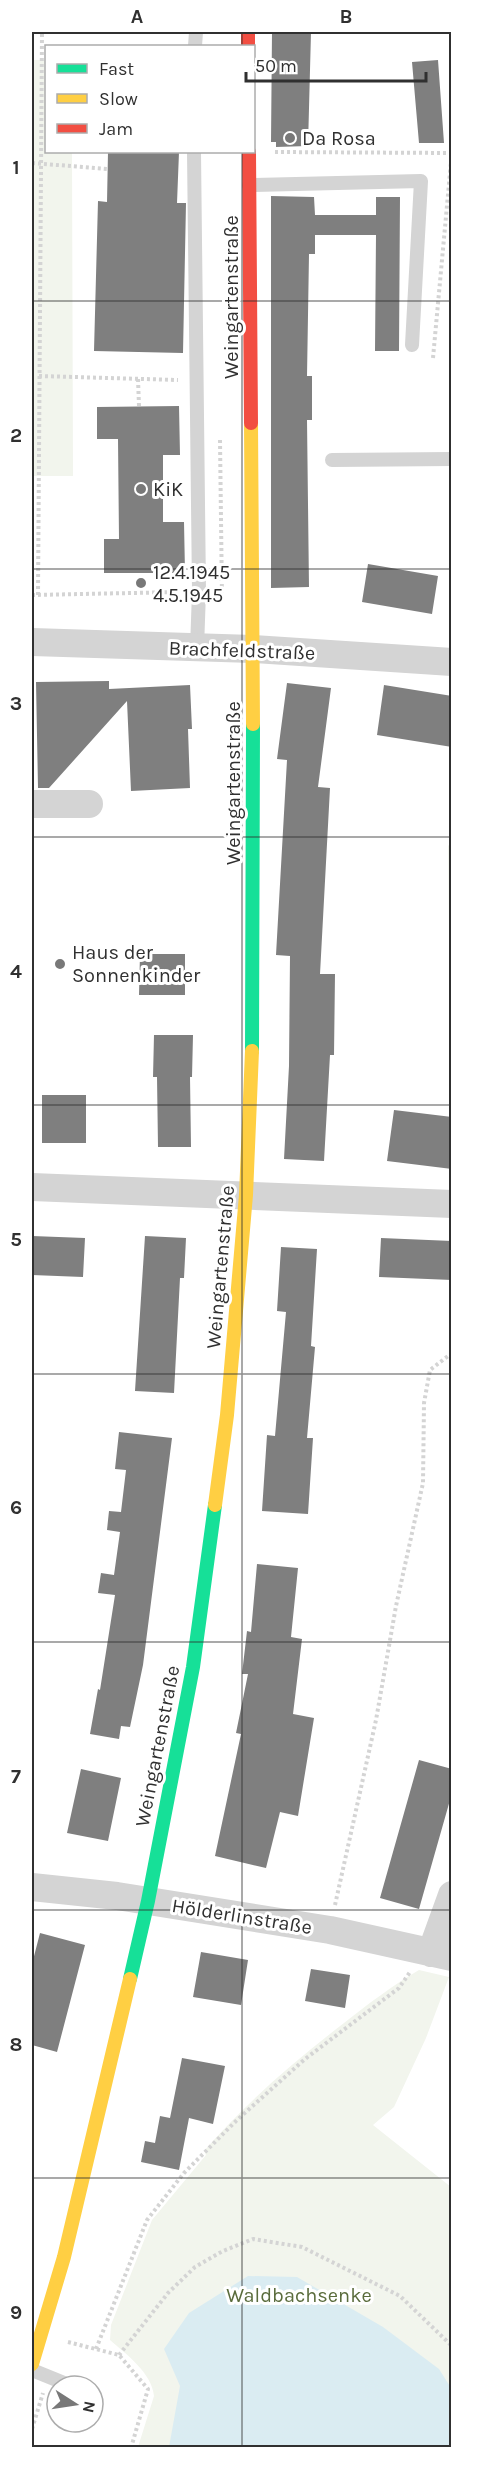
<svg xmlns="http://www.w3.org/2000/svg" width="483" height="2479" viewBox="0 0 483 2479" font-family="Karla,sans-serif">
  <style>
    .green { fill: #f2f5ed }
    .water { fill: #daecf2 }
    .building { fill: #7f7f7f }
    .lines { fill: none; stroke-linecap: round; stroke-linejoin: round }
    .path { stroke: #d4d4d4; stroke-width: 4; stroke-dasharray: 3 3; stroke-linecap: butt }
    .lane { stroke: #d4d4d4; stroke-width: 14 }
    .street { stroke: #d4d4d4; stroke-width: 28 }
    .fast { stroke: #16e098; stroke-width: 14 }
    .slow { stroke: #ffcf43; stroke-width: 14 }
    .jam { stroke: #f24e42; stroke-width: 14 }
    .grid { fill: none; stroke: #303030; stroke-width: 1.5; stroke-opacity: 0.55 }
    .poi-dot { fill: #787878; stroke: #fff; stroke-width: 2 }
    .labels { text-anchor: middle; stroke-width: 6; stroke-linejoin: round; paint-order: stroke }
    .poi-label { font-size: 20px; fill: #303030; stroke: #fff; text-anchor: start }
    .street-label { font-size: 20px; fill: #303030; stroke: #fff }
    .park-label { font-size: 20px; fill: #5a6c3c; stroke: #fff }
    .neatline { fill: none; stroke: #303030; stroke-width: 2 }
    .grid-label { font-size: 20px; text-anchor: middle; font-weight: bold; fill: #303030 }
  </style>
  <rect width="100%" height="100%" fill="#fff"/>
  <path class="green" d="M 32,60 L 46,60 L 46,152 L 72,152 L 73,476 L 32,476 Z
    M 451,842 L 452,1028 L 450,1028 L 448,846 Z
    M 419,1970 L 449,1977 L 426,2038 L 394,2107 L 373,2125 L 451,2187 L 451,2447 L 138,2447 L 154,2396 C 152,2373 126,2354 110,2340 L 111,2325 L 152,2220 L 206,2155 L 204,2151 C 246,2103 293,2062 344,2023 C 368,2004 392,1986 419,1970 Z"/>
  <path class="water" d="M 248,2276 L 297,2277 L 383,2327 L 439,2369 L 451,2388 L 451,2447 L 169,2447 L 180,2386 L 164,2349 L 189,2313 Z"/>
  <path class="building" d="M 272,32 L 311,32 L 308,146 L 276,147 L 276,142 L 271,142 Z
    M 438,60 L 444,143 L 419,143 L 412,62 Z
    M 108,152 L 179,152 L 177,203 L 186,203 L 183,353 L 94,351 L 98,201 L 107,202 Z
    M 271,196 L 314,197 L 315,215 L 376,215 L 376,197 L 400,197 L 399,351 L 375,351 L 376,235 L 315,235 L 315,254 L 309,254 L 307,376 L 312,376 L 312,420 L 307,420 L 309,587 L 271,588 Z
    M 179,406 L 180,455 L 163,455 L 163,522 L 184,522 L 185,573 L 104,573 L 104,539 L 119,539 L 118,439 L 97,439 L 97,407 Z
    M 368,564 L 438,576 L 432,614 L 362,602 Z
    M 109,681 L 109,689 L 190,685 L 192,729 L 188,729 L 190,788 L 131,791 L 127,701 L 49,788 L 38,788 L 36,682 Z
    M 287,683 L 331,688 L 318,787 L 330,788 L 320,974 L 335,974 L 334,1055 L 330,1055 L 324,1161 L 284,1159 L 289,1066 L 290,956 L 276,955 L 287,760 L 277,759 Z
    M 384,685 L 452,696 L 452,747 L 377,735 Z
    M 140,954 L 185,954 L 185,995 L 139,995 Z
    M 154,1035 L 193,1035 L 192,1077 L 190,1077 L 191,1147 L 158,1147 L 157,1077 L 153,1077 Z
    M 42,1095 L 86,1095 L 86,1143 L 42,1143 Z
    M 394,1110 L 452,1117 L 452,1169 L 387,1161 Z
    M 32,1236 L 85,1238 L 83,1277 L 32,1275 Z
    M 145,1236 L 186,1238 L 184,1278 L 180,1278 L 174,1393 L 135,1391 Z
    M 381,1238 L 452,1241 L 452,1280 L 379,1277 Z
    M 281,1247 L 317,1249 L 311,1346 L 315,1347 L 307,1438 L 313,1438 L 308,1514 L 262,1511 L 267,1435 L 275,1436 L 286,1312 L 277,1311 Z
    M 119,1432 L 172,1438 L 143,1665 L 130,1727 L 121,1726 L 119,1739 L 90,1734 L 98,1689 L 100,1690 L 115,1595 L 98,1593 L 101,1573 L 114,1575 L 120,1532 L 107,1530 L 109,1511 L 121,1512 L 126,1470 L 115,1469 Z
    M 257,1564 L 298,1568 L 291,1637 L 302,1639 L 293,1714 L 314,1718 L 298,1816 L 280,1812 L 266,1868 L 215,1856 L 241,1734 L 236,1733 L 248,1674 L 242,1674 L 247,1631 L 251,1632 Z
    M 419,1760 L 452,1769 L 452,1793 L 419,1909 L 380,1898 Z
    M 81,1769 L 121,1778 L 108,1841 L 67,1833 Z
    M 40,1933 L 85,1945 L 57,2052 L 32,2045 L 32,1964 Z
    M 201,1952 L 248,1960 L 241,2005 L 193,1997 Z
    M 311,1969 L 350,1975 L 345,2008 L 305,2001 Z
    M 182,2058 L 225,2066 L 213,2124 L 189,2118 L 179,2170 L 141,2162 L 145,2141 L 155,2143 L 160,2116 L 170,2118 Z"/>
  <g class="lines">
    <path class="path" d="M 275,152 L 451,153
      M 32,163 L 108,169
      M 433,358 L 452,151
      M 39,376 L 178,380
      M 138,379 L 139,406
      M 220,440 L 222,598
      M 32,595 L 181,592
      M 38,595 L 42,32
      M 335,1905 L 376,1720 L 396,1606 L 423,1483 L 424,1403 L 430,1370 L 452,1353
      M 68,2342 L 119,2355 L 148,2389 L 131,2448
      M 96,2349 L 147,2220 L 184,2173 L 236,2121 L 305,2059 L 399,1988 L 410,1972
      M 119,2355 L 168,2293 L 195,2267 L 223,2251 L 253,2239 L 302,2247 L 400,2296 L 452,2346
      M 32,2429 L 43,2393"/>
    <path class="lane" d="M 195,46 L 196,32
      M 194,152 L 199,592 L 197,648
      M 249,185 L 421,181 L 412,345
      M 332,460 L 452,459
      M 32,2370 L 64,2383"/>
    <path class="street" d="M 32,642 L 253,649 L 452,662
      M 32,804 L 89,804
      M 32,1187 L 452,1204
      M 32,1887 L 117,1896 L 330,1930 L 452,1957
      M 431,1953 L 452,1895"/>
    <path class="fast" d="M 252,1051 L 253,724
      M 130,1979 L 148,1901 L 193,1667 L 215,1505"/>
    <path class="slow" d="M 251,423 L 253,724
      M 215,1505 L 227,1415 L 246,1195 L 252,1051
      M 32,2364 L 64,2257 L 130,1979"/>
    <path class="jam" d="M 248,32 L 248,46
      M 249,152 L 251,423"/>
  </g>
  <path class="grid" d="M 242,32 L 242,46M 242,152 L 242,2448M 32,301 L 452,301M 32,569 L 452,569M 32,837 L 452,837M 32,1105 L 452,1105M 32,1374 L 452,1374M 32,1642 L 452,1642M 32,1910 L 452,1910M 32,2178 L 452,2178"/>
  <g class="poi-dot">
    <circle cx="290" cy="138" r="6"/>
    <circle cx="141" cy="489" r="6"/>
    <circle cx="141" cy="583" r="6"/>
    <circle cx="60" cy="964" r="6"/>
  </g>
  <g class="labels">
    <g class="poi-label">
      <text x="302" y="145">Da Rosa</text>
      <text x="153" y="496">KiK</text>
      <text x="153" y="579">12.4.1945<tspan x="153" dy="23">4.5.1945</tspan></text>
      <text x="72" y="959">Haus der<tspan x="72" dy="23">Sonnenkinder</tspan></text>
    </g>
    <g class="street-label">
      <text transform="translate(231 297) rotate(-90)" y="7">Weingartenstraße</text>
      <text transform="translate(242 650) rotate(2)" y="7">Brachfeldstraße</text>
      <text transform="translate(233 783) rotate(-90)" y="7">Weingartenstraße</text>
      <text transform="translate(220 1267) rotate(-85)" y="7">Weingartenstraße</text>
      <text transform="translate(157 1746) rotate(-79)" y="7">Weingartenstraße</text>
      <text transform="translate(242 1916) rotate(9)" y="7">Hölderlinstraße</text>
    </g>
    <g class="park-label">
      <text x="299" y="2302">Waldbachsenke</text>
    </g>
  </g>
  <rect width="483" height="2479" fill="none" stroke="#ffffff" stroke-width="66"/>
  <rect x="45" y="45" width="210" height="108" fill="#ffffff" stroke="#acacac" stroke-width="1.5"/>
  <rect x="57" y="64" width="30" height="9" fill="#16e098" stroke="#acacac" stroke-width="1.5"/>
  <text x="99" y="75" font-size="18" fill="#303030">Fast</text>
  <rect x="57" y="94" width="30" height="9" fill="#ffcf43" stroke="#acacac" stroke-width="1.5"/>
  <text x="99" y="105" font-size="18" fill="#303030">Slow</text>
  <rect x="57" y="124" width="30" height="9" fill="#f24e42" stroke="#acacac" stroke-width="1.5"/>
  <text x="99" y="135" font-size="18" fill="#303030">Jam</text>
  <g transform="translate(75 2404) rotate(102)"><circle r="28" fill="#ffffff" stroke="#acacac" stroke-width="1.5"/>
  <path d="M0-4.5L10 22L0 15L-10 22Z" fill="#787878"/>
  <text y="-9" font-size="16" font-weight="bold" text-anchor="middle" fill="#303030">N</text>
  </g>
  <path d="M246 72v9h180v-9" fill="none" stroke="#303030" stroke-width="3"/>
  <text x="255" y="72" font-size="18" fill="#303030" stroke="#ffffff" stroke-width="4.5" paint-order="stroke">50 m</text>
  <rect x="33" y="33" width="417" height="2413" class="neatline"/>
  <g class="grid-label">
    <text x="137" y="23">A</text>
    <text x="346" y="23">B</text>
    <text x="16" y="174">1</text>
    <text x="16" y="442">2</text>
    <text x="16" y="710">3</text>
    <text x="16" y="978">4</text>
    <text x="16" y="1246">5</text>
    <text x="16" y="1514">6</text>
    <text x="16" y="1783">7</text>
    <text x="16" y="2051">8</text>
    <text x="16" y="2319">9</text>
  </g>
</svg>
